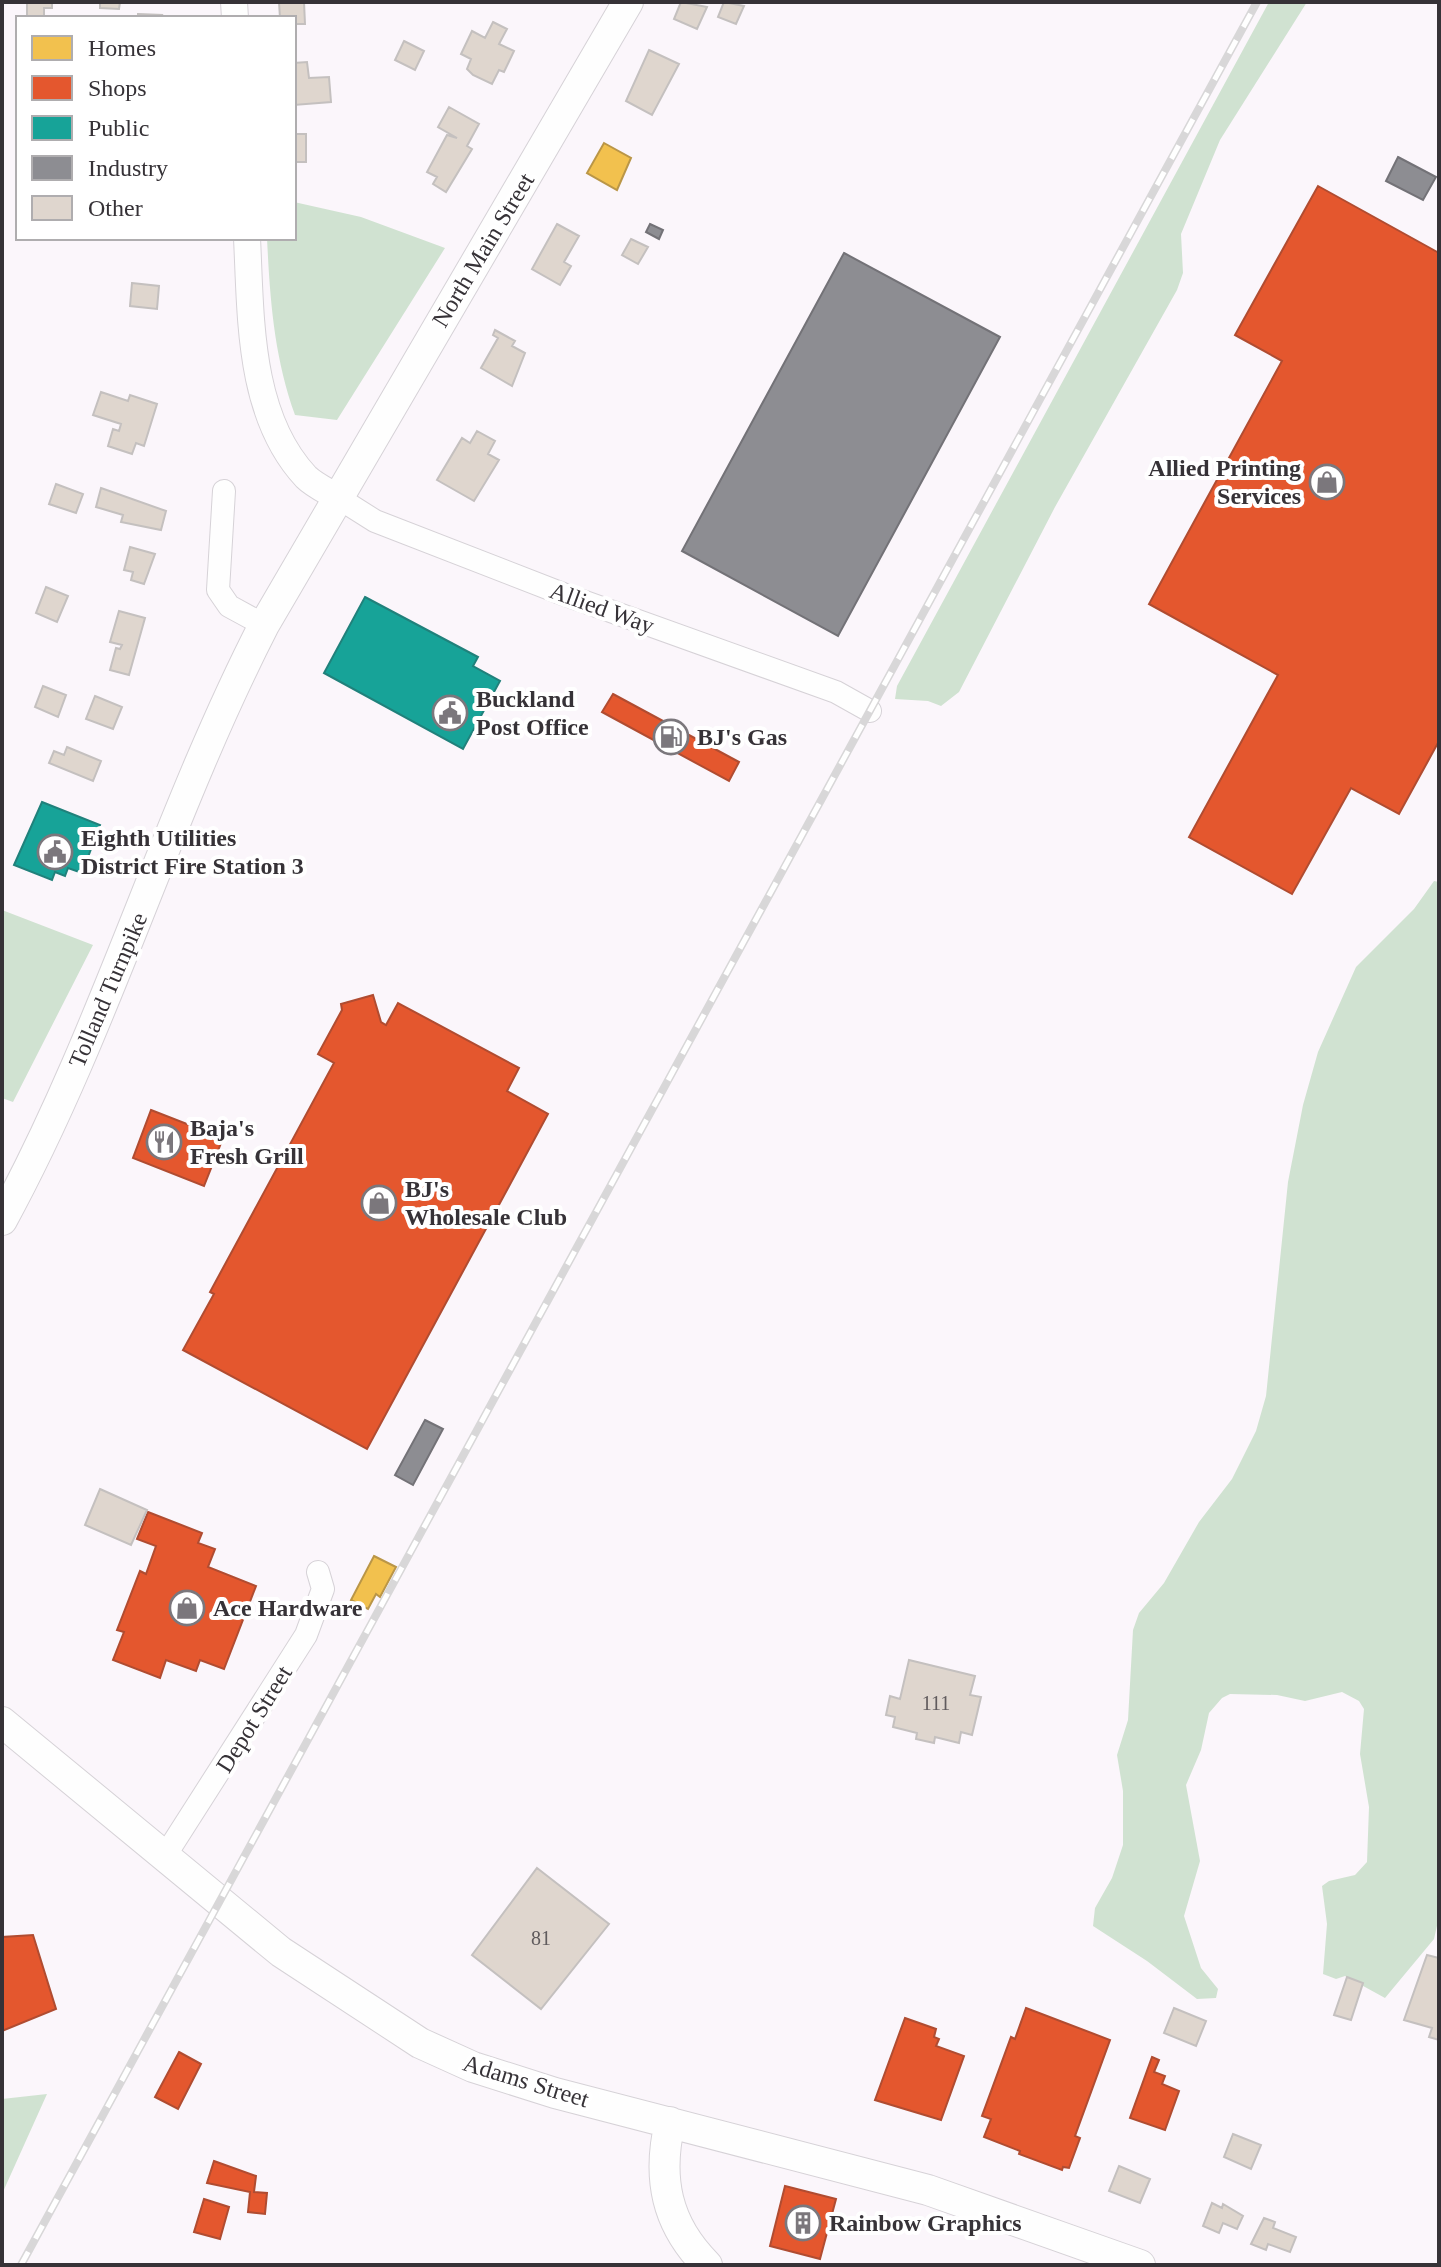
<svg xmlns="http://www.w3.org/2000/svg" width="1441" height="2267" viewBox="0 0 1441 2267" font-family="Georgia,serif">
  <style>
    .green { fill: #d0e2d1 }
    .homes { fill: #f2c14e; stroke: #ba9647; stroke-width: 2 }
    .shops { fill: #e4572e; stroke: #b04c31; stroke-width: 2 }
    .public { fill: #17a398; stroke: #20817b; stroke-width: 2 }
    .industry { fill: #8d8d92; stroke: #737277; stroke-width: 2 }
    .building { fill: #dfd6ce; stroke: #c4c0bf; stroke-width: 2 }
    .lines { fill: none; stroke-linecap: round; stroke-linejoin: round }
    .minor-casing { stroke: #d6d2d7; stroke-width: 24 }
    .tertiary-casing { stroke: #d6d2d7; stroke-width: 28 }
    .secondary-casing { stroke: #d6d2d7; stroke-width: 32 }
    .minor { stroke: #fefefe; stroke-width: 22 }
    .tertiary { stroke: #fefefe; stroke-width: 26 }
    .secondary { stroke: #fefefe; stroke-width: 30 }
    .rail-casing { stroke: #d8d7d8; stroke-width: 8 }
    .rail { stroke: #fff; stroke-width: 5; stroke-dasharray: 15; stroke-linecap: butt }
    .labels { text-anchor: middle; stroke-width: 8; stroke-linejoin: round; paint-order: stroke }
    .number-label { font-size: 20px; fill: #605b5d }
    .street-label { font-size: 24px; fill: #363237; stroke: #fff }
    .poi-label { font-size: 24px; font-weight: bold; fill: #363237; stroke: #fff; text-anchor: start }
  </style>
  <rect width="100%" height="100%" fill="#fbf6fb"/>
  <path class="green" d="M 1269,2 L 1307,2 L 1220,140 L 1181,234 L 1183,273 L 1177,290 L 1055,507 L 959,692 L 941,706 L 928,701 L 895,699 L 897,686 Z
    M 294,202 L 361,217 L 445,248 L 337,420 L 295,415 C 274,356 270,300 267,238 L 294,238 Z
    M 1434,881 L 1439,882 L 1439,1917 L 1434,1939 L 1385,1998 L 1345,1976 L 1336,1979 L 1323,1974 L 1327,1924 L 1322,1886 L 1329,1881 L 1355,1875 L 1367,1862 L 1369,1807 L 1360,1754 L 1364,1709 L 1359,1701 L 1342,1692 L 1305,1701 L 1277,1695 L 1230,1694 L 1222,1698 L 1209,1713 L 1201,1750 L 1186,1785 L 1200,1861 L 1184,1916 L 1201,1968 L 1218,1989 L 1216,1998 L 1197,1999 L 1147,1961 L 1093,1926 L 1095,1908 L 1112,1878 L 1123,1845 L 1123,1791 L 1117,1755 L 1128,1720 L 1133,1630 L 1139,1613 L 1164,1583 L 1199,1522 L 1232,1479 L 1256,1431 L 1266,1396 L 1288,1182 L 1303,1105 L 1318,1052 L 1356,967 L 1414,909 Z
    M 2,910 L 93,945 L 13,1102 L 2,1098 Z
    M 47,2094 L 2,2194 L 2,2099 Z"/>
  <path class="homes" d="M 604,143 L 631,158 L 617,190 L 587,173 Z
    M 374,1556 L 396,1567 L 380,1597 L 376,1594 L 368,1609 L 351,1600 Z"/>
  <path class="shops" d="M 1318,186 L 1439,253 L 1439,741 L 1399,814 L 1351,788 L 1292,894 L 1189,837 L 1278,675 L 1149,604 L 1282,361 L 1235,335 Z
    M 613,694 L 739,762 L 729,781 L 602,712 Z
    M 373,995 L 381,1022 L 386,1025 L 398,1003 L 519,1068 L 507,1091 L 548,1114 L 367,1449 L 183,1350 L 214,1294 L 210,1292 L 334,1063 L 318,1054 L 342,1010 L 341,1004 Z
    M 151,1110 L 223,1138 L 204,1186 L 133,1158 Z
    M 148,1512 L 202,1533 L 198,1543 L 215,1549 L 208,1567 L 256,1586 L 224,1669 L 200,1660 L 196,1671 L 166,1660 L 160,1678 L 113,1660 L 124,1632 L 117,1630 L 140,1571 L 146,1574 L 156,1546 L 137,1539 Z
    M 33,1935 L 56,2009 L 2,2031 L 2,1937 Z
    M 1026,2008 L 1110,2040 L 1075,2136 L 1080,2138 L 1069,2168 L 1063,2167 L 1062,2170 L 1019,2154 L 1020,2151 L 984,2137 L 991,2119 L 982,2116 L 1011,2037 L 1015,2039 Z
    M 905,2018 L 936,2029 L 934,2037 L 939,2039 L 936,2046 L 964,2056 L 941,2120 L 875,2100 Z
    M 179,2052 L 201,2064 L 178,2109 L 155,2097 Z
    M 1152,2057 L 1159,2060 L 1154,2072 L 1165,2076 L 1162,2084 L 1179,2091 L 1165,2130 L 1130,2118 Z
    M 214,2161 L 256,2176 L 254,2192 L 267,2193 L 265,2214 L 248,2212 L 250,2192 L 207,2183 Z
    M 785,2186 L 836,2199 L 820,2259 L 770,2246 Z
    M 204,2199 L 229,2207 L 220,2239 L 194,2232 Z"/>
  <path class="public" d="M 365,597 L 478,657 L 473,666 L 500,681 L 463,749 L 324,673 Z
    M 42,802 L 100,825 L 82,873 L 68,868 L 65,876 L 55,872 L 52,880 L 14,865 Z"/>
  <path class="industry" d="M 1398,157 L 1436,177 L 1423,200 L 1386,181 Z
    M 650,224 L 663,230 L 659,239 L 646,232 Z
    M 844,253 L 1000,337 L 838,636 L 682,551 Z
    M 425,1420 L 443,1429 L 413,1485 L 395,1475 Z"/>
  <path class="building" d="M 27,2 L 52,2 L 52,8 L 44,8 L 44,18 L 27,18 Z
    M 100,2 L 120,2 L 119,9 L 100,8 Z
    M 279,2 L 304,2 L 305,24 L 294,24 L 294,18 L 280,18 Z
    M 681,2 L 707,7 L 697,29 L 674,19 Z
    M 724,2 L 744,6 L 736,24 L 718,17 Z
    M 138,14 L 162,15 L 161,18 L 138,18 Z
    M 493,22 L 507,29 L 499,44 L 514,51 L 504,72 L 499,70 L 492,84 L 473,75 L 467,69 L 471,59 L 461,54 L 472,31 L 485,38 Z
    M 404,41 L 424,51 L 415,70 L 395,60 Z
    M 649,50 L 679,64 L 652,115 L 626,101 Z
    M 307,62 L 309,78 L 329,77 L 331,102 L 294,105 L 294,63 Z
    M 449,107 L 479,124 L 467,146 L 472,149 L 446,192 L 433,184 L 437,177 L 427,172 L 447,135 L 457,138 L 438,127 Z
    M 294,134 L 306,134 L 306,162 L 294,162 Z
    M 557,224 L 579,236 L 564,262 L 571,266 L 560,285 L 532,269 Z
    M 631,239 L 648,247 L 638,264 L 622,255 Z
    M 132,283 L 159,286 L 157,309 L 130,306 Z
    M 495,330 L 515,341 L 512,346 L 525,353 L 512,386 L 481,368 L 498,338 L 493,335 Z
    M 101,392 L 128,401 L 130,395 L 157,404 L 144,446 L 136,443 L 132,454 L 108,446 L 113,429 L 119,431 L 121,424 L 93,415 Z
    M 477,431 L 495,441 L 488,454 L 499,460 L 474,501 L 437,480 L 462,438 L 470,443 Z
    M 56,484 L 83,494 L 76,513 L 49,504 Z
    M 101,488 L 166,511 L 161,530 L 121,522 L 123,515 L 96,507 Z
    M 130,547 L 155,554 L 144,584 L 131,580 L 133,572 L 124,570 Z
    M 46,587 L 68,596 L 57,622 L 36,613 Z
    M 119,611 L 145,618 L 129,675 L 110,670 L 116,648 L 120,649 L 122,645 L 110,642 Z
    M 43,686 L 66,695 L 58,717 L 35,707 Z
    M 95,696 L 122,707 L 113,729 L 86,719 Z
    M 67,747 L 101,761 L 93,781 L 49,763 L 54,751 L 64,755 Z
    M 100,1489 L 147,1510 L 131,1545 L 85,1525 Z
    M 909,1660 L 975,1676 L 970,1695 L 981,1697 L 972,1735 L 961,1732 L 959,1743 L 935,1737 L 934,1743 L 916,1739 L 917,1733 L 893,1727 L 895,1717 L 886,1715 L 890,1696 L 900,1699 Z
    M 537,1868 L 609,1924 L 541,2009 L 472,1955 Z
    M 1427,1955 L 1439,1958 L 1439,2040 L 1429,2037 L 1432,2028 L 1404,2020 Z
    M 1347,1977 L 1363,1983 L 1351,2020 L 1334,2015 Z
    M 1174,2008 L 1206,2021 L 1196,2046 L 1164,2033 Z
    M 1233,2134 L 1261,2145 L 1251,2169 L 1224,2157 Z
    M 1119,2166 L 1150,2179 L 1140,2203 L 1109,2191 Z
    M 1212,2203 L 1222,2208 L 1223,2204 L 1243,2216 L 1237,2229 L 1223,2223 L 1219,2233 L 1203,2226 Z
    M 1264,2218 L 1275,2222 L 1273,2228 L 1296,2237 L 1290,2252 L 1268,2244 L 1266,2250 L 1251,2244 Z"/>
  <g class="lines">
    <g class="minor-casing">
      <path id="minor" d="M 224,491 L 218,590 L 229,606 L 264,625
        M 337,497 L 375,521 L 563,594 L 836,692 L 870,711
        M 163,1859 L 306,1635 L 323,1589 L 318,1572"/>
    </g>
    <g class="tertiary-casing">
      <path id="tertiary" d="M 234,2 L 235,18
        M 247,238 C 251,317 248,415 306,477 C 314,485 327,491 337,497"/>
    </g>
    <g class="secondary-casing">
      <path id="secondary" d="M 2,1220 C 106,1029 165,818 264,625 L 628,2
        M 2,1722 L 281,1952 L 420,2043 L 473,2067 L 555,2093 L 928,2190 L 1140,2265
        M 670,2122 C 657,2178 666,2224 707,2265"/>
    </g>
    <use href="#minor" class="minor"/>
    <use href="#tertiary" class="tertiary"/>
    <use href="#secondary" class="secondary"/>
    <g class="rail-casing">
      <path id="rail" d="M 21,2265 L 1257,2"/>
    </g>
    <use href="#rail" class="rail"/>
  </g>
  <defs>
    <g id="shop-ring" transform="scale(1.8)"><circle r="9.5" fill="#fff" stroke="#7b777c" stroke-width="1.5"/><path d="M-5-2.5h2.3a2.7 3.5 0 0 1 5.4 0H5L5.5 6h-11ZM-1.5-2.5h3a1.5 2.3 0 0 0-3 0Z" fill="#7b777c"/></g>
    <g id="civic-ring" transform="scale(1.8)"><circle r="9.5" fill="#fff" stroke="#7b777c" stroke-width="1.5"/><path d="M-.6-6.5H3V-4.5H.6V-3L4-1V1h2V6H-6V1h2V-1L-.6-3ZM-1.2 2.5V6h2.4V2.5Z" fill="#7b777c"/></g>
    <g id="fuel-ring" transform="scale(1.8)"><circle r="9.5" fill="#fff" stroke="#7b777c" stroke-width="1.5"/><path d="M-5.5-6h7V0h2V4h1.3V-2.5L3-4.5l.8-.8L6-3V5H2.5V1h-1V6h-7ZM-4.2-4.7v3.2H.2V-4.7Z" fill="#7b777c"/></g>
    <g id="restaurant-ring" transform="scale(1.8)"><circle r="9.5" fill="#fff" stroke="#7b777c" stroke-width="1.5"/><path d="M-5-6h1v4h1v-4h1v4h1v-4h1v5L-1.5 .5V6h-2V.5L-5-1ZM5-6V6H3V1.5H1.5Q1.5-4 5-6Z" fill="#7b777c"/></g>
    <g id="building-ring" transform="scale(1.8)"><circle r="9.5" fill="#fff" stroke="#7b777c" stroke-width="1.5"/><path d="M-4-6H4V6H1V3H-1V6H-4ZM-2.5-4.3h1.7v1.8h-1.7ZM.8-4.3h1.7v1.8H.8ZM-2.5-1h1.7V.8h-1.7ZM.8-1h1.7V.8H.8Z" fill="#7b777c"/></g>
  </defs>
  <g fill-rule="evenodd">
    <use href="#shop-ring" x="1327" y="482"/>
    <use href="#civic-ring" x="450" y="713"/>
    <use href="#fuel-ring" x="671" y="737"/>
    <use href="#civic-ring" x="55" y="852"/>
    <use href="#restaurant-ring" x="164" y="1142"/>
    <use href="#shop-ring" x="379" y="1203"/>
    <use href="#shop-ring" x="187" y="1608"/>
    <use href="#building-ring" x="803" y="2223"/>
  </g>
  <g class="labels">
    <g class="number-label">
      <text x="936" y="1710">111</text>
      <text x="541" y="1945">81</text>
    </g>
    <g class="street-label">
      <text transform="translate(483 250) rotate(-59)" y="8">North Main Street</text>
      <text transform="translate(602 608) rotate(20)" y="8">Allied Way</text>
      <text transform="translate(108 990) rotate(-67)" y="8">Tolland Turnpike</text>
      <text transform="translate(254 1719) rotate(-58)" y="8">Depot Street</text>
      <text transform="translate(526 2081) rotate(17)" y="8">Adams Street</text>
    </g>
    <g class="poi-label">
      <text x="1301" y="476" text-anchor="end">Allied Printing<tspan x="1301" dy="28">Services</tspan></text>
      <text x="476" y="707">Buckland<tspan x="476" dy="28">Post Office</tspan></text>
      <text x="697" y="745">BJ's Gas</text>
      <text x="81" y="846">Eighth Utilities<tspan x="81" dy="28">District Fire Station 3</tspan></text>
      <text x="190" y="1136">Baja's<tspan x="190" dy="28">Fresh Grill</tspan></text>
      <text x="405" y="1197">BJ's<tspan x="405" dy="28">Wholesale Club</tspan></text>
      <text x="213" y="1616">Ace Hardware</text>
      <text x="829" y="2231">Rainbow Graphics</text>
    </g>
  </g>
  <rect width="1441" height="2267" fill="none" stroke="#363237" stroke-width="8"/>
  <rect x="16" y="16" width="280" height="224" fill="#ffffff" stroke="#afadaf" stroke-width="2"/>
  <rect x="32" y="36" width="40" height="24" fill="#f2c14e" stroke="#afadaf" stroke-width="2"/>
  <text x="88" y="56" font-size="24" fill="#363237">Homes</text>
  <rect x="32" y="76" width="40" height="24" fill="#e4572e" stroke="#afadaf" stroke-width="2"/>
  <text x="88" y="96" font-size="24" fill="#363237">Shops</text>
  <rect x="32" y="116" width="40" height="24" fill="#17a398" stroke="#afadaf" stroke-width="2"/>
  <text x="88" y="136" font-size="24" fill="#363237">Public</text>
  <rect x="32" y="156" width="40" height="24" fill="#8d8d92" stroke="#afadaf" stroke-width="2"/>
  <text x="88" y="176" font-size="24" fill="#363237">Industry</text>
  <rect x="32" y="196" width="40" height="24" fill="#dfd6ce" stroke="#afadaf" stroke-width="2"/>
  <text x="88" y="216" font-size="24" fill="#363237">Other</text>
</svg>
